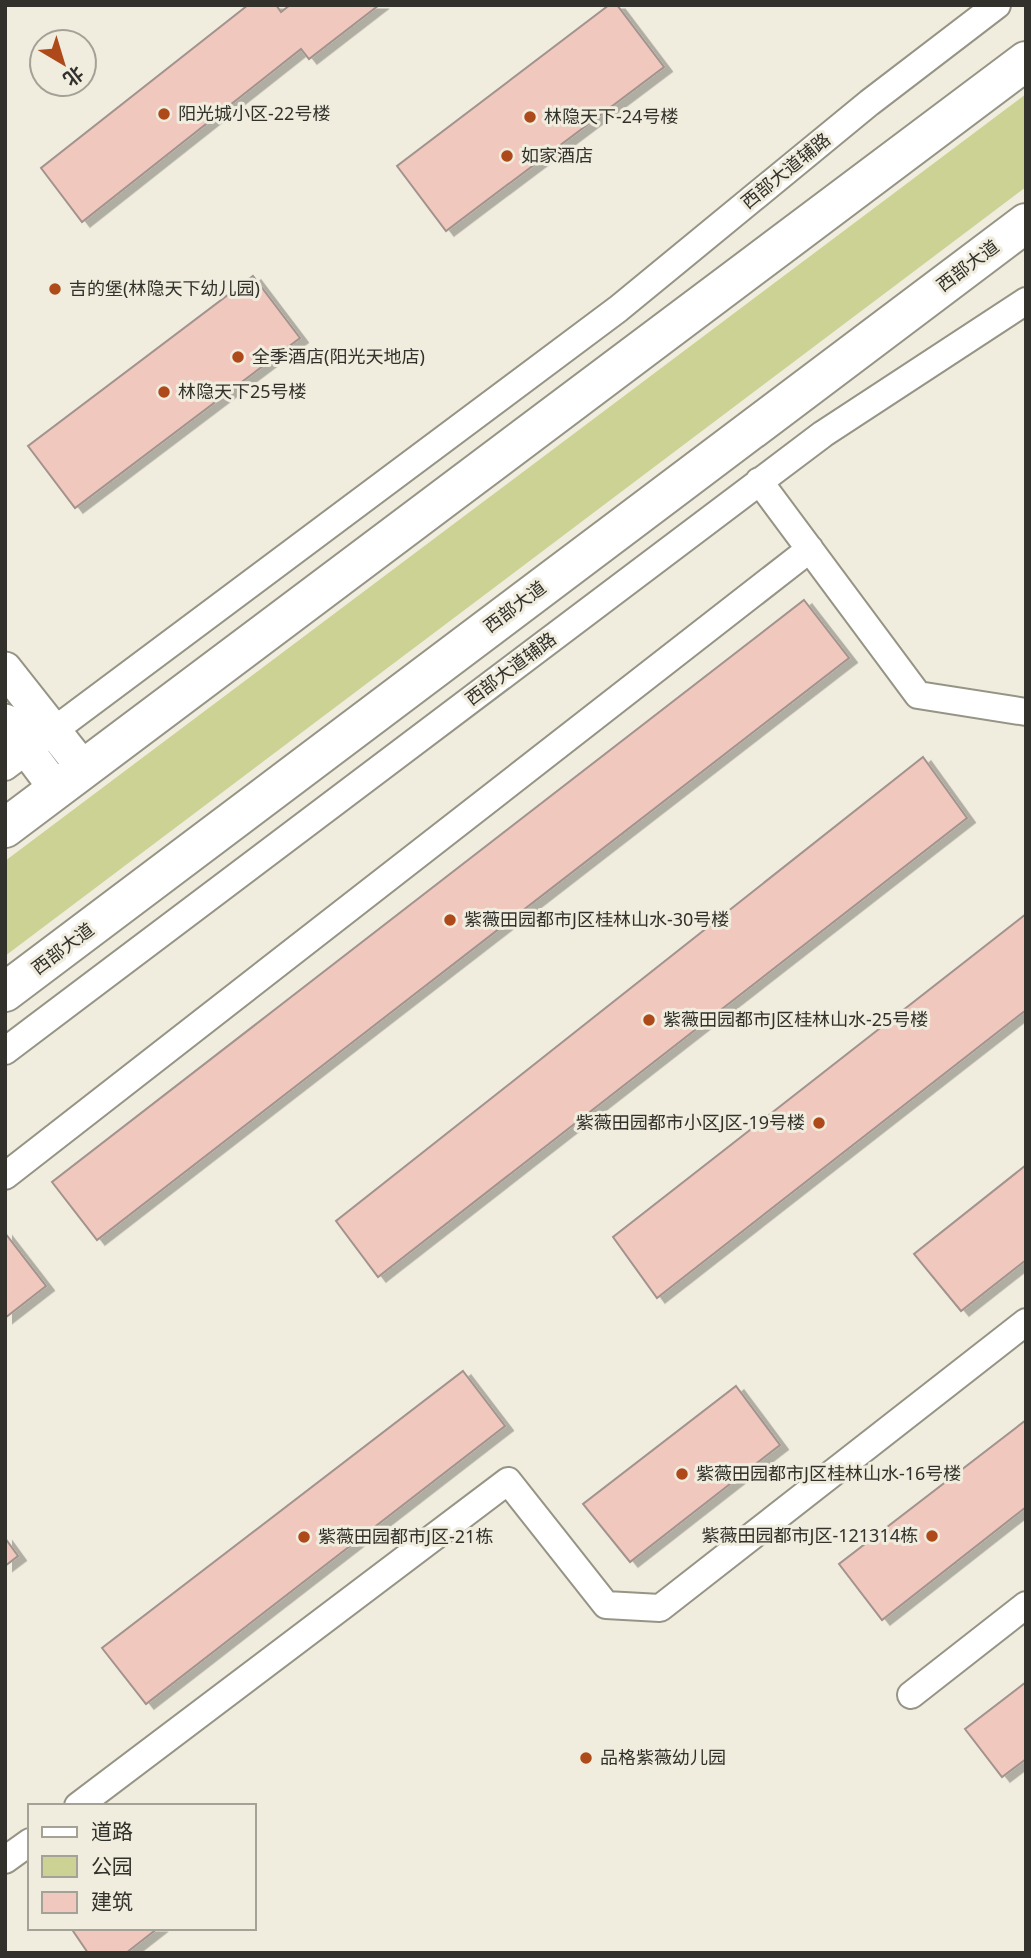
<svg xmlns="http://www.w3.org/2000/svg" width="1031" height="1958" viewBox="0 0 1031 1958" font-family="'Noto Sans','Noto Sans SC',sans-serif">
  <style>
    .green { fill: #cbd294 }
    .building { fill: #f1c8bd; stroke: #a3938e; stroke-width: 2; filter: url(#shadow) }
    .lines { fill: none; stroke-linecap: round; stroke-linejoin: round }
    .minor-casing { stroke: #969485; stroke-width: 30 }
    .tertiary-casing { stroke: #969485; stroke-width: 37 }
    .primary-casing { stroke: #969485; stroke-width: 42 }
    .minor { stroke: #fff; stroke-width: 26 }
    .tertiary { stroke: #fff; stroke-width: 33 }
    .primary { stroke: #fff; stroke-width: 38 }
    .poi-dot { fill: #ae4a1a; stroke: #f0edde; stroke-width: 2.5 }
    .labels { text-anchor: middle; stroke-width: 6; stroke-linejoin: round; paint-order: stroke }
    .poi-label { font-size: 18px; fill: #32312b; stroke: #f0edde; text-anchor: start }
    .street-label { font-size: 18px; fill: #32312b; stroke: #f0edde }
  </style>
  <defs>
    <filter id="shadow"><feDropShadow dx="8" dy="4.5" stdDeviation="0" flood-color="#0004"/></filter>
  </defs>
  <rect width="100%" height="100%" fill="#f0edde"/>
  <path class="green" d="M 1026,94 L 1026,187 L 5,956 L 5,861 Z"/>
  <path class="building" d="M 248,5 L 276,5 L 281,12 L 290,5 L 379,5 L 309,59 L 301,49 L 82,222 L 41,168 Z
    M 609,5 L 617,5 L 664,67 L 446,231 L 397,166 Z
    M 253,276 L 300,338 L 75,508 L 28,446 Z
    M 804,600 L 849,658 L 97,1240 L 52,1182 Z
    M 923,757 L 967,818 L 378,1277 L 336,1221 Z
    M 1026,914 L 1026,1010 L 657,1298 L 613,1237 Z
    M 1026,1165 L 1026,1260 L 961,1311 L 914,1254 Z
    M 5,1233 L 46,1286 L 5,1318 Z
    M 463,1371 L 505,1426 L 146,1704 L 102,1648 Z
    M 736,1386 L 780,1445 L 630,1562 L 583,1504 Z
    M 1026,1420 L 1026,1507 L 882,1620 L 839,1564 Z
    M 5,1538 L 18,1556 L 5,1566 Z
    M 1026,1682 L 1026,1759 L 1002,1777 L 965,1729 Z
    M 71,1928 L 158,1928 L 126,1953 L 88,1953 Z"/>
  <g class="lines">
    <g class="minor-casing">
      <path id="minor" d="M 759,481 L 918,695 L 1026,712
        M 5,767 L 618,309 L 869,103 L 997,5
        M 5,1051 L 823,434 L 1026,301
        M 5,1176 L 810,549
        M 911,1695 L 1026,1605
        M 78,1806 L 508,1481 L 606,1605 L 660,1608 L 1026,1322
        M 5,1860 L 30,1842"/>
    </g>
    <g class="tertiary-casing">
      <path id="tertiary" d="M 5,669 L 84,769
        M 5,721 L 57,790"/>
    </g>
    <g class="primary-casing">
      <path id="primary" d="M 5,828 L 1026,61
        M 5,992 L 1026,223"/>
    </g>
    <use href="#minor" class="minor"/>
    <use href="#tertiary" class="tertiary"/>
    <use href="#primary" class="primary"/>
  </g>
  <g class="poi-dot">
    <circle cx="164" cy="114" r="7"/>
    <circle cx="530" cy="117" r="7"/>
    <circle cx="507" cy="156" r="7"/>
    <circle cx="55" cy="289" r="7"/>
    <circle cx="238" cy="357" r="7"/>
    <circle cx="164" cy="392" r="7"/>
    <circle cx="450" cy="920" r="7"/>
    <circle cx="649" cy="1020" r="7"/>
    <circle cx="819" cy="1123" r="7"/>
    <circle cx="682" cy="1474" r="7"/>
    <circle cx="932" cy="1536" r="7"/>
    <circle cx="304" cy="1537" r="7"/>
    <circle cx="586" cy="1758" r="7"/>
  </g>
  <g class="labels">
    <g class="poi-label">
      <text x="178" y="120">阳光城小区-22号楼</text>
      <text x="544" y="123">林隐天下-24号楼</text>
      <text x="521" y="162">如家酒店</text>
      <text x="69" y="295">吉的堡(林隐天下幼儿园)</text>
      <text x="252" y="363">全季酒店(阳光天地店)</text>
      <text x="178" y="398">林隐天下25号楼</text>
      <text x="464" y="926">紫薇田园都市J区桂林山水-30号楼</text>
      <text x="663" y="1026">紫薇田园都市J区桂林山水-25号楼</text>
      <text x="805" y="1129" text-anchor="end">紫薇田园都市小区J区-19号楼</text>
      <text x="696" y="1480">紫薇田园都市J区桂林山水-16号楼</text>
      <text x="918" y="1542" text-anchor="end">紫薇田园都市J区-121314栋</text>
      <text x="318" y="1543">紫薇田园都市J区-21栋</text>
      <text x="600" y="1764">品格紫薇幼儿园</text>
    </g>
    <g class="street-label">
      <text transform="translate(786 171) rotate(-39)" y="6">西部大道辅路</text>
      <text transform="translate(968 266) rotate(-37)" y="6">西部大道</text>
      <text transform="translate(515 607) rotate(-37)" y="6">西部大道</text>
      <text transform="translate(511 669) rotate(-37)" y="6">西部大道辅路</text>
      <text transform="translate(63 949) rotate(-37)" y="6">西部大道</text>
    </g>
  </g>
  <rect width="1031" height="1958" fill="none" stroke="#32312b" stroke-width="14"/>
  <rect x="28" y="1804" width="228" height="126" fill="#f0edde" stroke="#a4a296" stroke-width="2"/>
  <rect x="42" y="1827" width="35" height="10" fill="#ffffff" stroke="#a4a296" stroke-width="2"/>
  <text x="91" y="1839" font-size="21" fill="#32312b">道路</text>
  <rect x="42" y="1856" width="35" height="21" fill="#cbd294" stroke="#a4a296" stroke-width="2"/>
  <text x="91" y="1874" font-size="21" fill="#32312b">公园</text>
  <rect x="42" y="1892" width="35" height="21" fill="#f1c8bd" stroke="#a4a296" stroke-width="2"/>
  <text x="91" y="1909" font-size="21" fill="#32312b">建筑</text>
  <g transform="translate(63 63) rotate(142)"><circle r="33" fill="#f0edde" stroke="#a4a296" stroke-width="2"/>
  <path d="M0-5L12 26L0 18L-12 26Z" fill="#ae4a1a"/>
  <text y="-10" font-size="19" font-weight="bold" text-anchor="middle" fill="#32312b">北</text>
  </g>
</svg>
